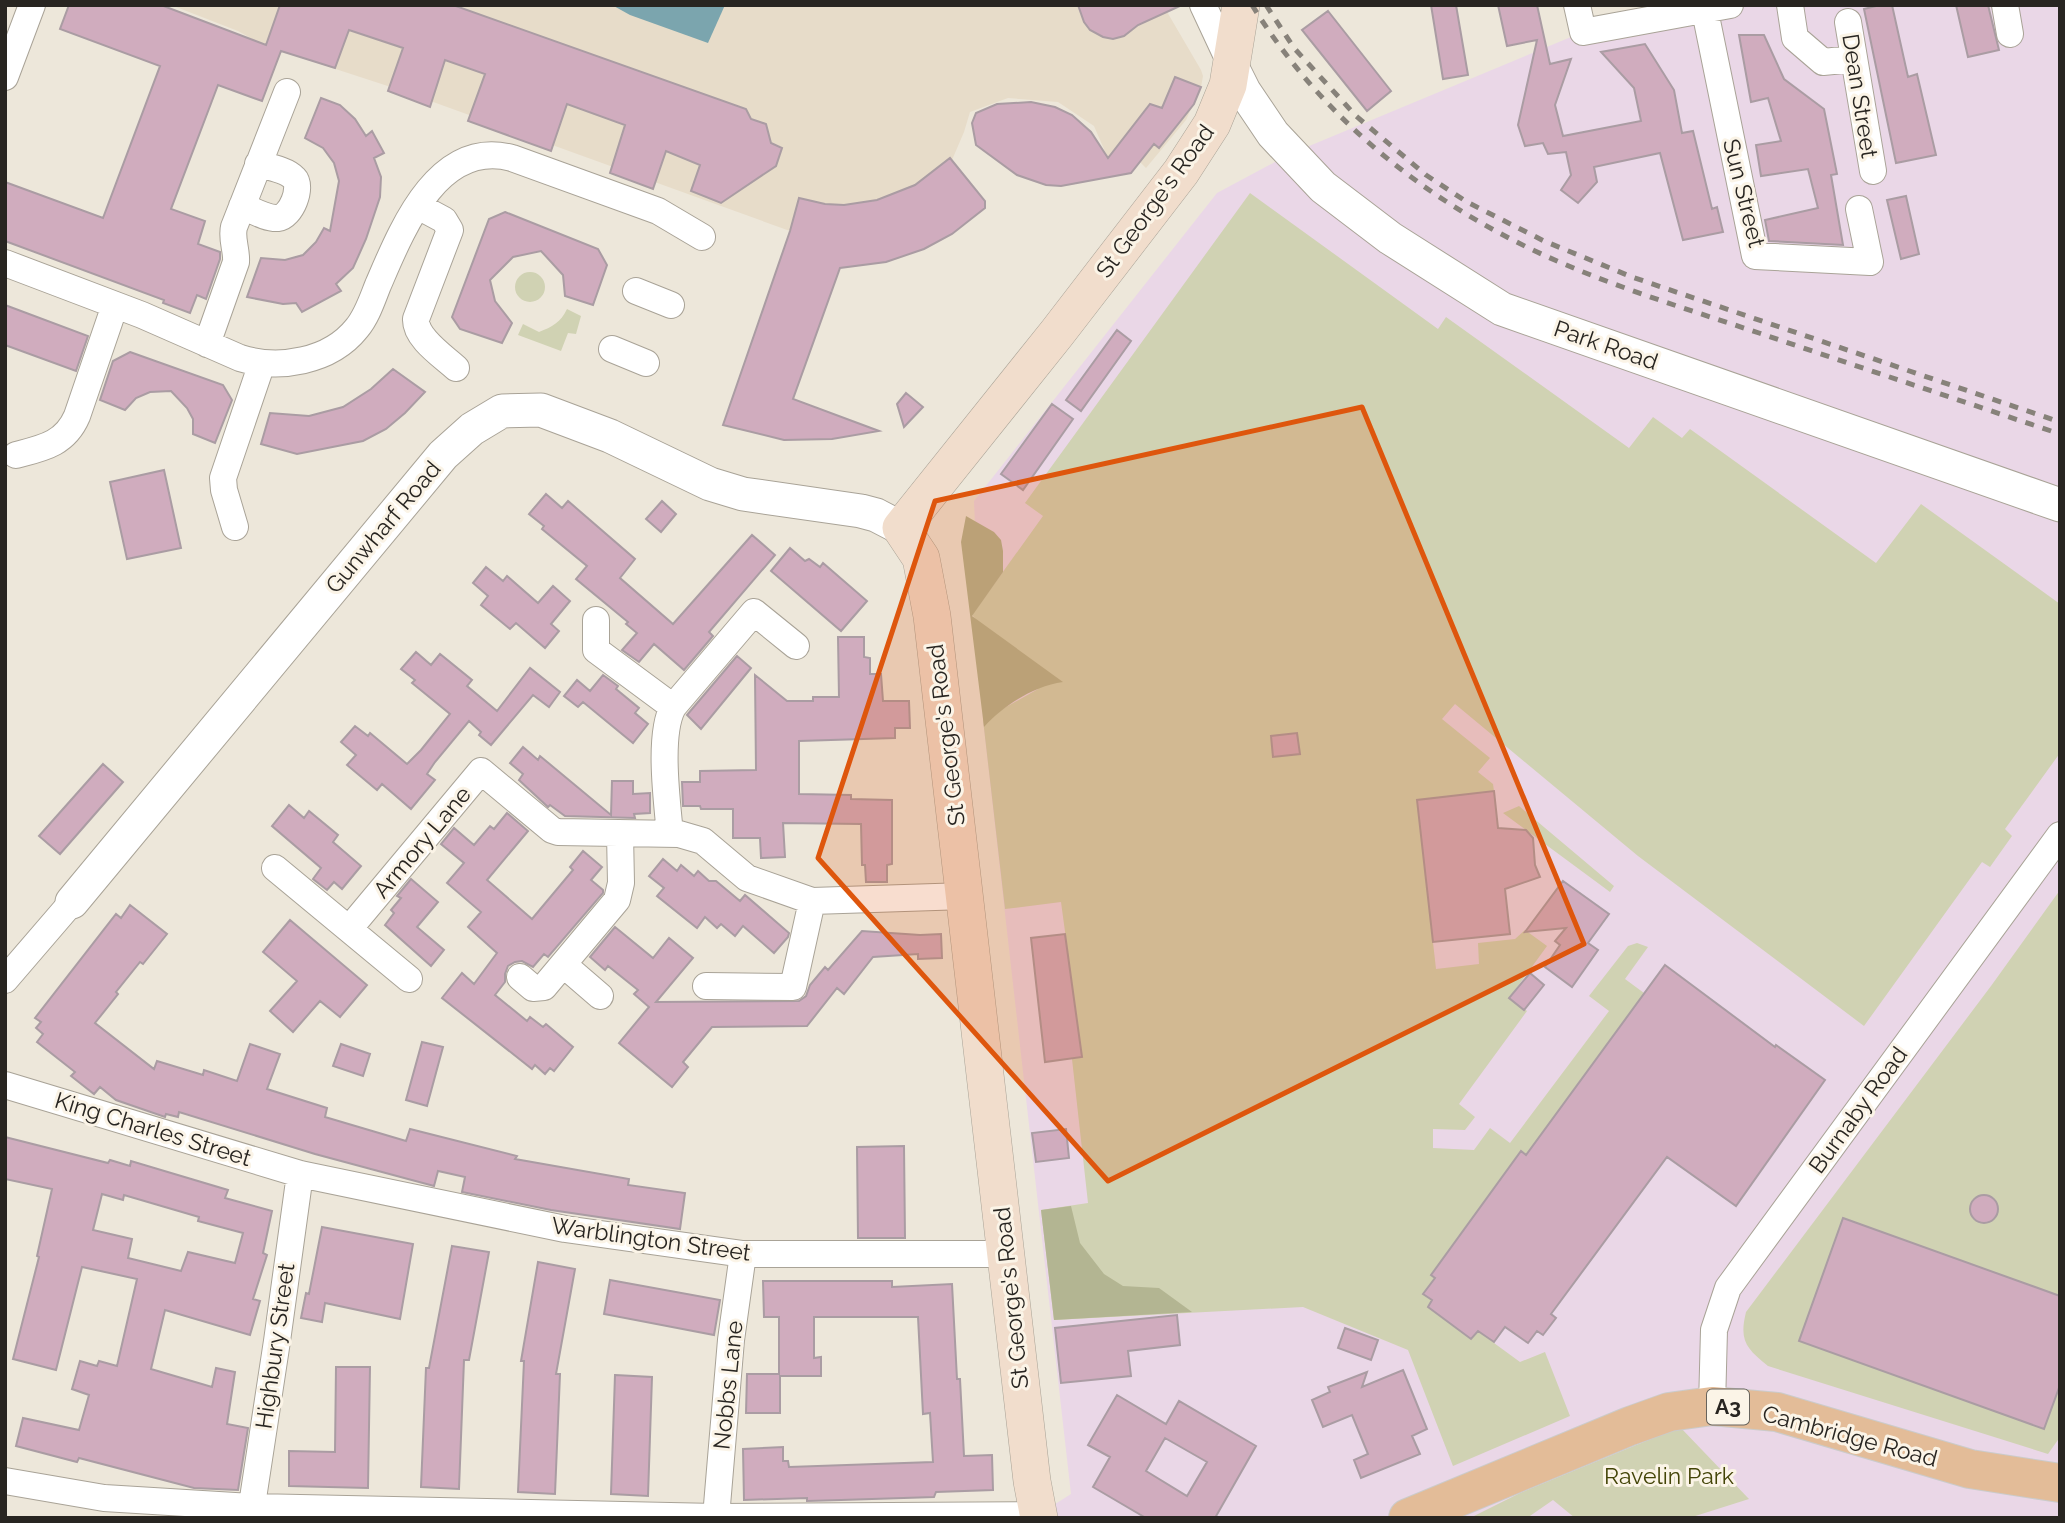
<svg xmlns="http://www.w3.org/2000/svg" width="2065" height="1523" viewBox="0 0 2065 1523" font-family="Raleway,sans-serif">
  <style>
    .built { fill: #e7dcc9 }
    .education { fill: #ead7e7 }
    .green { fill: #d0d2b3 }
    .forest { fill: #b3b592 }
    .water { fill: #7ba5ae }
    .building { fill: #d0acbe; stroke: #aa9ca3; stroke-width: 2; fill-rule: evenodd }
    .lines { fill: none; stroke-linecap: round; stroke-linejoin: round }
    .minor-casing { stroke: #a9a397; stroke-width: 28 }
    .tertiary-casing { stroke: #a9a397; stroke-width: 35 }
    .secondary-casing { stroke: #a9a397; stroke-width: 38 }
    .primary-casing { stroke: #cbcbca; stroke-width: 40 }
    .minor { stroke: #fff; stroke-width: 26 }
    .tertiary { stroke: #fff; stroke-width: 33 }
    .secondary { stroke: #f1ddcc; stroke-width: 37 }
    .primary { stroke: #e3bc98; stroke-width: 38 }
    .rail { stroke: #87827a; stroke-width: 5; stroke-dasharray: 9 9; stroke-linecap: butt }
    .marked { fill: #de560d; fill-opacity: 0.2; stroke: #de560d; stroke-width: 5; stroke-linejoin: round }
    .labels { text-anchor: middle; stroke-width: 6; stroke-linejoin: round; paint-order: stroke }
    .shield { fill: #fbf4e7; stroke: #67635c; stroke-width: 2 }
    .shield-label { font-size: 21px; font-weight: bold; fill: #282521 }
    .street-label { font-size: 23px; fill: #282521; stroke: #fbf4e7 }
    .park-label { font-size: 23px; fill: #434407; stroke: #fbf4e7 }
  </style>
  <rect width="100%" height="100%" fill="#ede7da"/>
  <path class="built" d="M 171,5 L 1163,5 L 1201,70 L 1203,76 L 1201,87 L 1186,120 L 1146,168 L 1140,162 L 1113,170 L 1094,126 L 1058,102 L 1008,98 L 970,112 L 964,132 L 949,167 L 877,245 L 790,231 L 400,90 L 265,46 L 238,31 Z"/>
  <path class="education" d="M 1730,5 L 2060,5 L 2060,1518 L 223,1518 L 1038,1515 L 1071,1494 L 983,720 L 974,501 L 1217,193 L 1290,154 L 1583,32 Z"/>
  <path class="green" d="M 1250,193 L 1438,329 L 1446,317 L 1629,448 L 1653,417 L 1682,438 L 1690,429 L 1876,563 L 1921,504 L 2060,604 L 2060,753 L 2005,829 L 2012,836 L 1990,867 L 1982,862 L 1864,1026 L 1638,856 L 1455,704 L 1442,719 L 1490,758 L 1478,772 L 1493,784 L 1494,791 L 1417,800 L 1436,969 L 1479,964 L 1478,943 L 1515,939 L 1525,930 L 1547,946 L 1510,997 L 1527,1011 L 1459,1104 L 1475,1117 L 1465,1130 L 1433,1129 L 1433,1148 L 1474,1150 L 1490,1128 L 1510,1143 L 1609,1011 L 1589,996 L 1628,946 L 1637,943 L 1648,947 L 1625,979 L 1644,993 L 1526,1155 L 1521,1152 L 1431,1275 L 1505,1327 L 1494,1343 L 1520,1362 L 1545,1352 L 1570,1416 L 1453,1466 L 1408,1350 L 1303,1307 L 1054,1320 L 1041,1210 L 1088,1203 L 1072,1059 L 1082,1057 L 1061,902 L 1005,909 L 983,720 L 1038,689 L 972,615 L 1043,516 L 1025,503 Z
    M515 287a15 15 0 1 1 30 0a15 15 0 1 1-30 0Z
    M 567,309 L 581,316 L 576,334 L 568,333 L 561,351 L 518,335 L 523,324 L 539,332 C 552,327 561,322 567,309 Z
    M 1519,806 L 1614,886 L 1610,892 L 1503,813 Z
    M 2060,890 L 2060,1437 L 2048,1454 L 1768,1366 C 1746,1348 1739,1341 1746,1312 L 1991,986 Z
    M 1680,1427 L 1749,1499 L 1689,1518 L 1575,1518 L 1553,1500 L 1527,1518 L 1470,1518 L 1520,1493 Z"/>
  <path class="forest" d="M 966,516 L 994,532 L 1001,540 L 1003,551 L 1003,572 L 972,616 L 1063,682 C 1034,686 1004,705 984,727 L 961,542 Z
    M 1071,1206 L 1080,1243 L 1104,1274 L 1123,1286 L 1159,1288 L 1192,1312 L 1054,1320 L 1041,1210 Z"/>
  <path class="water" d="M 612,5 L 725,5 L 708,43 L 630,15 Z"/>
  <path class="building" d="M 69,5 L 161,5 L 266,45 L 280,5 L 453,5 L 746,109 L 751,119 L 766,124 L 771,143 L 782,148 L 776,166 L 721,203 L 691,191 L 700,165 L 666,151 L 653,189 L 610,173 L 625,125 L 567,104 L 551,151 L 468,121 L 485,74 L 445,60 L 430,107 L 388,91 L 403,48 L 349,30 L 335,68 L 281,51 L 262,101 L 218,85 L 171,209 L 205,221 L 198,244 L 220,252 L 220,259 L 206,299 L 197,295 L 190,313 L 163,303 L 164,300 L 5,241 L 5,182 L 103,218 L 160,66 L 60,29 Z
    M 1078,5 L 1182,5 L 1138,25 L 1124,36 L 1113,39 L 1103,37 L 1090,30 L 1084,22 Z
    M 1431,5 L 1456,5 L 1468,75 L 1443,79 Z
    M 1498,5 L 1537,5 L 1550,64 L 1571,59 L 1555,105 L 1563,136 L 1641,121 L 1634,88 L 1601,52 L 1645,44 L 1674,90 L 1682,133 L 1693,131 L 1712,209 L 1717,207 L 1723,232 L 1683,240 L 1660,153 L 1594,167 L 1597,182 L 1578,203 L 1561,190 L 1571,175 L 1566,152 L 1548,154 L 1543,143 L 1525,146 L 1518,125 L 1537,40 L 1507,46 Z
    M 1880,5 L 1892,5 L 1908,77 L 1917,74 L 1936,155 L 1896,163 L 1864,9 Z
    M 1956,5 L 1988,5 L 1999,50 L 1968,57 Z
    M 1328,11 L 1391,91 L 1367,111 L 1302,30 Z
    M 1739,35 L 1764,35 L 1784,79 L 1824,109 L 1837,174 L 1831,175 L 1843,245 L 1769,241 L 1765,220 L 1818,208 L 1808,169 L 1761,176 L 1756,145 L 1781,141 L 1768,98 L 1751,102 Z
    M 1175,77 L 1201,87 L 1194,104 L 1159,148 L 1154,144 L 1131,173 L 1061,186 L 1046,185 L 1017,175 L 976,145 L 972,123 L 976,113 L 997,104 L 1031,102 L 1055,107 L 1072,115 L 1091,132 L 1108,158 L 1150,104 L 1162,108 Z
    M 321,98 L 340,105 L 355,119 L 366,136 L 372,131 L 384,153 L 374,158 L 381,177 L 380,197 L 366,239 L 353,268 L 336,284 L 341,291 L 302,312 L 296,303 L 283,304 L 247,297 L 261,258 L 285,260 L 303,255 L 316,242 L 324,228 L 330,231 L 339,181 L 334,163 L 323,148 L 305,138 Z
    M 950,158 L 985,201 L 985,208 L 952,234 L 924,249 L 886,262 L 840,268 L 793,399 L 879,431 L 832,439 L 784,440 L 723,425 L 790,231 L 799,198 L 825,204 L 844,205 L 877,200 L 915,185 Z
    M 1906,196 L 1919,254 L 1901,259 L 1887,200 Z
    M 505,212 L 598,249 L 607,265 L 593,305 L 565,296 L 563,275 L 541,251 L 513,257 L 490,280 L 495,301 L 512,323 L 502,343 L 460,329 L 452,317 L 489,219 Z
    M 5,305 L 88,336 L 76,371 L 5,345 Z
    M 1117,330 L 1131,341 L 1081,411 L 1066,400 Z
    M 130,352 L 223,385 L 232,400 L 215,443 L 193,434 L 193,419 L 187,408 L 171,391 L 150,392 L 136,398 L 125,410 L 100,400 L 113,361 Z
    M 393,369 L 425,392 L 405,413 L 386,429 L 363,441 L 297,454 L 261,444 L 270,413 L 309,416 L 343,407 L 371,389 Z
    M 906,393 L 923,407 L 904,427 L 897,404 Z
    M 1052,404 L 1073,419 L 1023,490 L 1001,474 Z
    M 164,470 L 181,548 L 127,559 L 110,482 Z
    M 546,494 L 562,508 L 568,501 L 635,559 L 620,578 L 673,624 L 752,535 L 775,555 L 709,632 L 713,636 L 684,670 L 654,644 L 639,662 L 622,650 L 637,633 L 626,624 L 628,622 L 576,579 L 587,566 L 542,529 L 544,526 L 529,514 Z
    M 662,501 L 676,514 L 661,532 L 646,519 Z
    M 790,548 L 805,561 L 809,559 L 820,567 L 823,563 L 867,601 L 841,631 L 771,571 Z
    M 486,567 L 503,581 L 507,576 L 538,603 L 553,586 L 570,601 L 551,624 L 559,631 L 545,648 L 516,623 L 510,629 L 481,605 L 488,596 L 473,583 Z
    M 838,637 L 864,637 L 864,657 L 870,658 L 870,674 L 881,674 L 883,701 L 909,701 L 910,728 L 895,728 L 895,738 L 799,741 L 799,794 L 851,795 L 851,799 L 892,800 L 892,864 L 887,865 L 887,882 L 866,882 L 865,865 L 862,865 L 861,824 L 783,823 L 785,857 L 761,858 L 760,838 L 733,838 L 733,809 L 701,809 L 700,806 L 683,806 L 682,782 L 700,782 L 700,771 L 756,770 L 755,675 L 787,701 L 813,701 L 813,697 L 839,697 Z
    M 416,652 L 431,665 L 440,654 L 472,680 L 467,686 L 497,711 L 530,668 L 560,692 L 549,707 L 533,695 L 491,745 L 479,735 L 481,732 L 469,721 L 435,762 L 427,774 L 435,780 L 411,809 L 382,784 L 377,790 L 347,765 L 356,755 L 341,742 L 355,726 L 368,736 L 370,733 L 407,764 L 421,750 L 450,714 L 412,683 L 415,680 L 401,669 Z
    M 737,656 L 751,668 L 701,729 L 687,715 Z
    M 603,675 L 618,686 L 616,689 L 639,708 L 635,713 L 648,724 L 633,743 L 583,702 L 578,707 L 564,696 L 577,680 L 590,691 Z
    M 1297,733 L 1300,754 L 1273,757 L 1271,736 Z
    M 523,747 L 538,760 L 540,756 L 611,815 L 612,781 L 633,781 L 633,794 L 650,793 L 650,813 L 634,814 L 635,818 L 565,816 L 550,805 L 548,807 L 519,780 L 523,774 L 510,763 Z
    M 103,764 L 123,782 L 60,854 L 39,836 Z
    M 1494,791 L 1498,828 L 1526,830 L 1533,838 L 1535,865 L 1540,877 L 1505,889 L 1510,934 L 1433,942 L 1417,800 Z
    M 289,805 L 304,818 L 309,811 L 338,835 L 333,842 L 361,866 L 342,889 L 334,882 L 327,890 L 313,879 L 321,868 L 272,826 Z
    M 507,813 L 528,831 L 487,880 L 532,919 L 573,870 L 570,867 L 583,851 L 602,867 L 591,880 L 603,890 L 603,893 L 548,957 L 544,954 L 533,967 L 522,961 L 515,962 L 508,966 L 505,974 L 505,982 L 495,995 L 527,1021 L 530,1017 L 543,1027 L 546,1024 L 573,1047 L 554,1071 L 550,1068 L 545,1074 L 535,1065 L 532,1069 L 442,998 L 462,973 L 474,984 L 497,953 L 468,927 L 481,912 L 447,883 L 464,863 L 441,844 L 454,828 L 474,845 L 490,826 L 494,829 Z
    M 663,859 L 677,871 L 681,865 L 694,876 L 698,871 L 709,881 L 716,881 L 740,901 L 745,895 L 789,933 L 788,937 L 774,953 L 743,926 L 735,936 L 721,924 L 717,928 L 705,917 L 697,928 L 657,896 L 664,888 L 649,876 Z
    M 411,879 L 438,902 L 417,927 L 444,950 L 431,966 L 385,925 L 394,913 L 391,910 L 401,898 L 397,896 Z
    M 1563,881 L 1609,914 L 1588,943 L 1598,950 L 1572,987 L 1545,967 L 1560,945 L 1555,941 L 1566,928 L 1525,932 Z
    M 130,905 L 167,934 L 143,964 L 140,962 L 116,992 L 118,994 L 95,1023 L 154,1069 L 157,1061 L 203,1075 L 204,1070 L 237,1081 L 250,1044 L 280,1054 L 267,1089 L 327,1108 L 325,1117 L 406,1141 L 410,1129 L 517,1156 L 515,1159 L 629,1179 L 628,1185 L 685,1193 L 680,1229 L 551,1210 L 462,1192 L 465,1177 L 438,1171 L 434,1186 L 315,1154 L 179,1112 L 178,1117 L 166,1114 L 165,1117 L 116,1100 L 100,1087 L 94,1094 L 71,1076 L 75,1072 L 37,1042 L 43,1034 L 36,1028 L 41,1022 L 35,1018 L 116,914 L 121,918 Z
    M 290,920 L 367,985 L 340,1017 L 320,1001 L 293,1032 L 270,1011 L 297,981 L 263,952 Z
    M 615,927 L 653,958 L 669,938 L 693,958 L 656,1002 L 799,1001 L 806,996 L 810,985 L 825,967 L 828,970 L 862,931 L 920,935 L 941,934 L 942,958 L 918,959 L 918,954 L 873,957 L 844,994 L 837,988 L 807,1026 L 712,1027 L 683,1062 L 688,1067 L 672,1087 L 619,1043 L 649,1007 L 634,994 L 638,990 L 608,966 L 605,970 L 590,957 Z
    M 1065,934 L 1082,1057 L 1045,1062 L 1031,938 Z
    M 1665,965 L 1775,1047 L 1776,1045 L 1825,1080 L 1736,1206 L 1667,1157 L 1551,1314 L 1556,1318 L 1543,1335 L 1537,1331 L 1528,1343 L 1505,1327 L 1494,1342 L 1478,1331 L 1471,1339 L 1428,1307 L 1432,1300 L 1423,1294 L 1435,1278 L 1431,1275 L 1521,1151 L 1526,1155 Z
    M 1530,973 L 1544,985 L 1524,1010 L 1509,998 Z
    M 422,1042 L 443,1047 L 427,1106 L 406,1100 Z
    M 341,1044 L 370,1054 L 363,1076 L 333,1066 Z
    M 1066,1129 L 1069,1158 L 1036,1162 L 1032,1133 Z
    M 5,1137 L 108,1163 L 110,1160 L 130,1166 L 131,1161 L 228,1190 L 225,1198 L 272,1211 L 263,1253 L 267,1255 L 253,1299 L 260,1301 L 250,1335 L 165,1310 L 151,1369 L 212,1387 L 216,1368 L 235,1372 L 227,1424 L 248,1428 L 238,1490 L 194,1488 L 79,1458 L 77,1462 L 16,1446 L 23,1418 L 79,1430 L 89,1395 L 72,1389 L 80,1361 L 97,1366 L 99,1361 L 117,1366 L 137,1279 L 82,1267 L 56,1370 L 13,1359 L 39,1257 L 37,1256 L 52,1189 L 5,1179 ZM 102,1194 L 123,1200 L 124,1195 L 199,1217 L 198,1221 L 243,1233 L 235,1263 L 188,1252 L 181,1271 L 128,1258 L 132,1239 L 93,1230 Z
    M 904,1146 L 905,1238 L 858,1238 L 857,1147 Z
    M1970 1209a14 14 0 1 1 28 0a14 14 0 1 1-28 0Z
    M 1843,1218 L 2060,1296 L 2060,1385 L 2044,1429 L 1799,1341 Z
    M 322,1227 L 413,1244 L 400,1319 L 325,1303 L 322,1322 L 301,1318 L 306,1293 L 309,1294 Z
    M 452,1246 L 489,1252 L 469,1360 L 464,1360 L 459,1489 L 421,1487 L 426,1368 L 429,1368 Z
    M 538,1262 L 575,1269 L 556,1374 L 560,1374 L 555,1494 L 518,1492 L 524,1361 L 521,1361 Z
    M 610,1280 L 720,1300 L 714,1335 L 604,1314 Z
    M 763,1281 L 892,1281 L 892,1287 L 952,1284 L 957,1379 L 960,1379 L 964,1456 L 992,1455 L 993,1490 L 936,1492 L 934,1497 L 841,1500 L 807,1501 L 807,1498 L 744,1500 L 743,1449 L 783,1447 L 783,1461 L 788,1461 L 789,1467 L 933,1462 L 930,1413 L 923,1414 L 918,1317 L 814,1317 L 814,1358 L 821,1357 L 821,1376 L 780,1376 L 780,1413 L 746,1413 L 747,1374 L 779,1374 L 779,1317 L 764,1317 Z
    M 1177,1315 L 1180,1345 L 1128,1351 L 1131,1376 L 1061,1383 L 1055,1328 Z
    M 1345,1328 L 1378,1340 L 1371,1360 L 1338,1348 Z
    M 336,1367 L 370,1367 L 368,1488 L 289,1486 L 289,1451 L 335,1452 Z
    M 1403,1370 L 1427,1429 L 1412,1436 L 1420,1454 L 1361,1478 L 1354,1460 L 1368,1454 L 1352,1415 L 1323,1427 L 1312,1400 L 1330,1392 L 1328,1387 L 1367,1372 L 1362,1387 Z
    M 615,1375 L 652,1377 L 648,1496 L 611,1494 Z
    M 1117,1395 L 1166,1424 L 1179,1401 L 1256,1446 L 1215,1518 L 1146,1518 L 1093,1487 L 1110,1457 L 1088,1445 ZM 1165,1438 L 1207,1462 L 1187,1496 L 1146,1471 Z"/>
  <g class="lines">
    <g class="minor-casing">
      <path id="minor" d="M 1203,5 L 1231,65
        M 1577,5 L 1583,32 L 1730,5
        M 1790,5 L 1795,38 L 1823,62 L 1853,59
        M 2005,5 L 2010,34
        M 1705,11 L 1755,256 L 1870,262 L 1859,209
        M 1848,22 L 1873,171
        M 5,77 L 32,5
        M 242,206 C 252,210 267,219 278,218 C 291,217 303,187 294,178 C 287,170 269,167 258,164
        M 418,206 L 444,220 L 450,230 L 416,319 C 415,338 443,356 456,368
        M 5,263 L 142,315 L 240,358 C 279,370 330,362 357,328 C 367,316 372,300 378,285 C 401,232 437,138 512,158 L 658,211 L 702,237
        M 636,291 L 671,305
        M 207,344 L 236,262 C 237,250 231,239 234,227 L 287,92
        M 612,349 L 646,363
        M 16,455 C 43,448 65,444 77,416 L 115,305
        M 235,527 L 224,490 L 223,478 L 262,363
        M 596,620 L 596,650 L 673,707
        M 670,834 C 667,801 658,735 673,707 L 754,612 L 796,646
        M 275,868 L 409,979
        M 349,929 L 481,771 L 552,830 L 558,832 L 679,834 L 703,841 L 747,878 L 812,901 L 966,896
        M 564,965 L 600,996
        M 520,977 L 533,988 L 544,987 L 617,900 L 621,883 L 620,834
        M 5,980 L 72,902
        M 706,986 L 793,987 L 812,901
        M 5,1085 L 300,1174 L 565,1229 L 743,1254 L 1007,1254
        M 1712,1406 L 1714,1330 L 1728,1288 L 2060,835
        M 5,1481 L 104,1498 L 251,1507 L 716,1517 L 1039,1515
        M 716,1517 L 731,1340 L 743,1254
        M 250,1518 L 277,1341 L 300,1174"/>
    </g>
    <g class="tertiary-casing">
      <path id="tertiary" d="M 1231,65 L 1244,91 L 1273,134 L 1323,187 L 1390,238 L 1502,309 L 2060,505
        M 72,902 L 443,455 L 472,429 L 502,411 L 541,410 L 610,436 L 710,484 L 743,494 L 861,511 L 876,515 L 901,528"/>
    </g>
    <g class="secondary-casing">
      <path id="secondary" d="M 1039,1518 L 1032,1481 L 932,616 L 921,558 L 901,528 L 1057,333 L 1181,172 L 1212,124 L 1228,85 L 1241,5"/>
    </g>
    <g class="primary-casing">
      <path id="primary" d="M 1408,1518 L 1630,1426 L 1669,1412 L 1712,1406 L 1777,1412 L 1970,1469 L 2060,1483"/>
    </g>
    <use href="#minor" class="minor"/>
    <use href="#tertiary" class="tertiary"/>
    <use href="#secondary" class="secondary"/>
    <use href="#primary" class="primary"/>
    <path class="rail" d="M 1252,5 C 1320,115 1419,196 1535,251 C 1607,285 1684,308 1759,333 C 1859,367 1959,400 2060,434
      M 1266,5 L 1294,48 L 1356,116 L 1426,175 L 1467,202 L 1544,241 L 1632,277 L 2060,422"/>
  </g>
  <path class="marked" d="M 1362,407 L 1584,944 L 1108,1181 L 818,858 L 935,501 Z"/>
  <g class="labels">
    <rect class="shield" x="1707" y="1389.5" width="42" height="35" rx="5"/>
    <g class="shield-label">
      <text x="1728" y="1414">A3</text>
    </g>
    <g class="street-label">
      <text transform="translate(1860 96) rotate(81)" y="8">Dean Street</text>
      <text transform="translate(1744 193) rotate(76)" y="8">Sun Street</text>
      <text transform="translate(1155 201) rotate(-54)" y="8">St George's Road</text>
      <text transform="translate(1606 345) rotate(19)" y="8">Park Road</text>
      <text transform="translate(383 527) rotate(-50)" y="8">Gunwharf Road</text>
      <text transform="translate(946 735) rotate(-97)" y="8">St George's Road</text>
      <text transform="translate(422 842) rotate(-50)" y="8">Armory Lane</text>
      <text transform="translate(1858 1110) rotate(-54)" y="8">Burnaby Road</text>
      <text transform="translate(153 1129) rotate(17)" y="8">King Charles Street</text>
      <text transform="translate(651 1239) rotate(8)" y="8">Warblington Street</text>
      <text transform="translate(1011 1298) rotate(-96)" y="8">St George's Road</text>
      <text transform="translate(275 1346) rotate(-82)" y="8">Highbury Street</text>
      <text transform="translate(728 1385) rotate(-84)" y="8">Nobbs Lane</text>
      <text transform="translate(1850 1436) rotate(15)" y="8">Cambridge Road</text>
    </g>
    <g class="park-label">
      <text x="1669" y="1484">Ravelin Park</text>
    </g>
  </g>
  <rect width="2065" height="1523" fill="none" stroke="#282521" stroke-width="14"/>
</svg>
